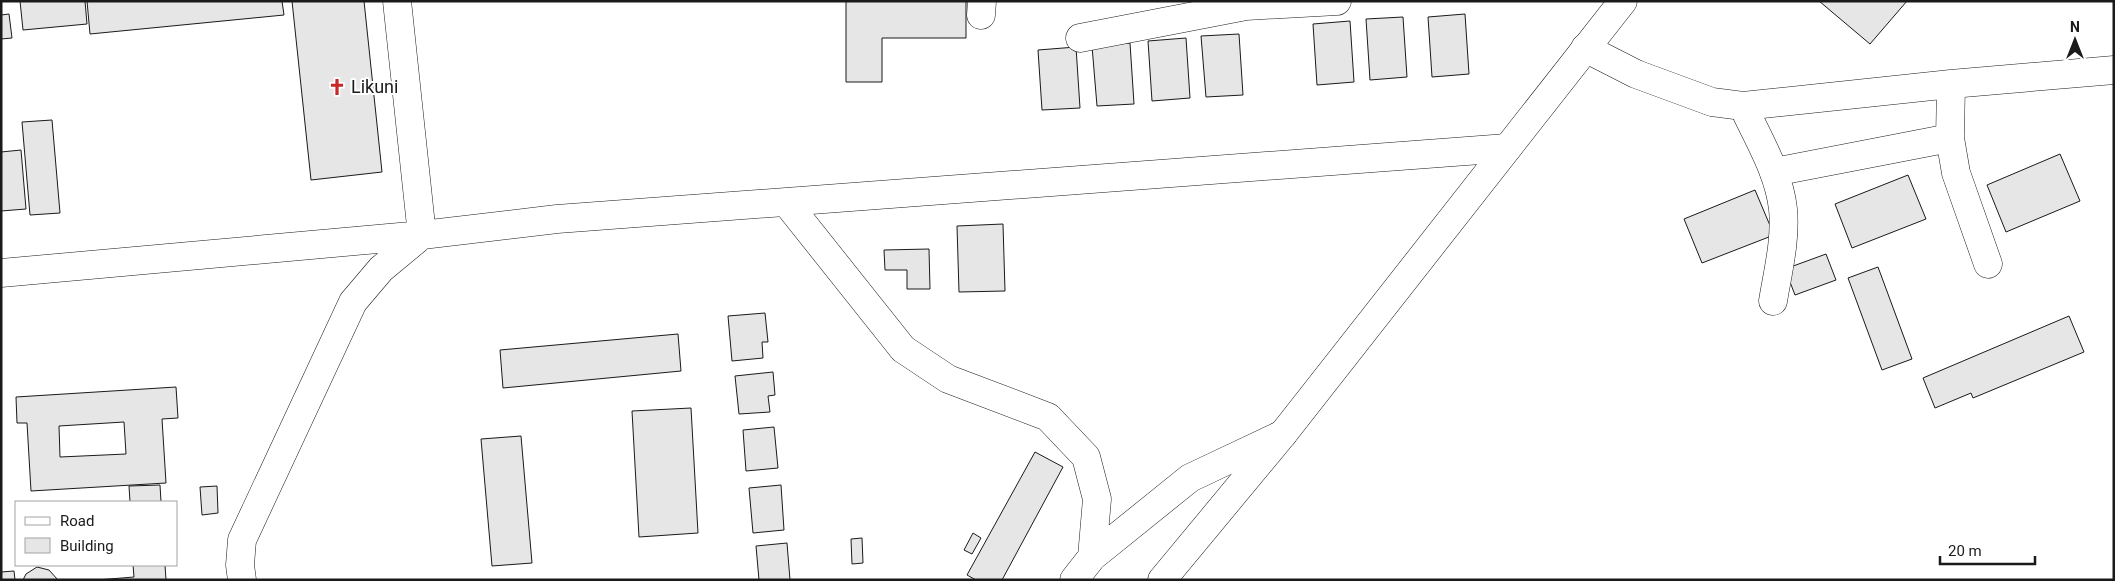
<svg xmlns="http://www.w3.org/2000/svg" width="2115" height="581" viewBox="0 0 2115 581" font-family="Roboto,sans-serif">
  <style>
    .building { fill: #e6e6e6; stroke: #1a1a1a; fill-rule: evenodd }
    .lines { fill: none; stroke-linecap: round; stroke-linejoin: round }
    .minor-casing { stroke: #1a1a1a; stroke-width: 29 }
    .major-casing { stroke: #1a1a1a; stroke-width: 29 }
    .minor { stroke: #fff; stroke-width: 28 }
    .major { stroke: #fff; stroke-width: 28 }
    .labels { text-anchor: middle; stroke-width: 4; stroke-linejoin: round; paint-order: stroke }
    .poi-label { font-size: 18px; fill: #1a1a1a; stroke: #fff; text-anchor: start }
  </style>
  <rect width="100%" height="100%" fill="#fff"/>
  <path class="building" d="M 20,1 L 85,1 L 87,24 L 23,30 Z
    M 87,1 L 282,1 L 284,15 L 90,34 Z
    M 292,1 L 364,1 L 382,172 L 311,180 Z
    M 846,1 L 966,1 L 966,38 L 882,38 L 882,82 L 846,82 Z
    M 1819,1 L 1907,1 L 1870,44 Z
    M 9,14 L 12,38 L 1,39 L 1,15 Z
    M 1465,14 L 1469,74 L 1432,77 L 1428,17 Z
    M 1403,17 L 1407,77 L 1370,80 L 1366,19 Z
    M 1350,21 L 1354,82 L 1317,85 L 1313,24 Z
    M 1239,34 L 1243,95 L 1206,97 L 1201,36 Z
    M 1186,38 L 1190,98 L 1152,101 L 1148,41 Z
    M 1130,43 L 1134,104 L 1097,106 L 1092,46 Z
    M 1076,47 L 1080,108 L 1042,110 L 1038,50 Z
    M 52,120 L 60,213 L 30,215 L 22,122 Z
    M 21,150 L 26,209 L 1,211 L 1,152 Z
    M 2060,154 L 2080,201 L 2006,232 L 1987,185 Z
    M 1908,175 L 1926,219 L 1852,248 L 1835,204 Z
    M 1755,190 L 1774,235 L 1702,263 L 1684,219 Z
    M 1003,224 L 1005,291 L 959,292 L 957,226 Z
    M 929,249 L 930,289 L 907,289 L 907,270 L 885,270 L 884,250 Z
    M 1826,254 L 1836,280 L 1795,295 L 1785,269 Z
    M 1878,267 L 1912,359 L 1882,370 L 1848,278 Z
    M 765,313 L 768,342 L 762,342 L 763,358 L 732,361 L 728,316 Z
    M 2069,316 L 2084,352 L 1973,398 L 1971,393 L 1935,408 L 1923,378 Z
    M 678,334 L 681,371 L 503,388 L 500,350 Z
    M 773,372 L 775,395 L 768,396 L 770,412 L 739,414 L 735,376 Z
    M 176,387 L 178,418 L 162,419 L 166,483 L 31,491 L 27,423 L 17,423 L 16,397 ZM 124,422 L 126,454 L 60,457 L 59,426 Z
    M 691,408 L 698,533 L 639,537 L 632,411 Z
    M 774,427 L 778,468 L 746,471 L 743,430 Z
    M 521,436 L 532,563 L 492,566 L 481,439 Z
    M 1035,452 L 1063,467 L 1002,580 L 976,580 L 967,575 Z
    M 160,485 L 161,502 L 130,502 L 129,486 Z
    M 781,485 L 784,530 L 753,533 L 749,488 Z
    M 217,486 L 218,513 L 202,515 L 200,487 Z
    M 973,533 L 981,538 L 972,554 L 964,550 Z
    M 862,538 L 863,563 L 852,564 L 851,539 Z
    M 787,543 L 790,580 L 759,580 L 756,546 Z
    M 133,565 L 165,565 L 166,580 L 97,580 L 134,577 Z
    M 37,567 L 49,570 L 58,580 L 23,580 L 26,574 Z
    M 14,571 L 15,580 L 1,580 L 1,572 Z"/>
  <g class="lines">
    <g class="minor-casing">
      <path id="minor" d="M 981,15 L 982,1
        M 1080,38 L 1246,6 L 1337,1
        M 1585,48 L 1636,74 L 1712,102 L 1743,106 L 1951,84 L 2114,70
        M 1951,84 L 1950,138 L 1956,173 L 1988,264
        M 1743,106 C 1758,139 1779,172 1783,209 C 1786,239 1778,271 1773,301
        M 1774,172 L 1950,138
        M 786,202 L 903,349 L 948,379 L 1048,417 L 1086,457 L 1097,499 L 1092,557
        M 1,273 L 422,235 L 557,219 L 1507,148
        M 242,580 L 240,565 L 242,540 L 353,302 L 381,269 L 422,235 L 397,1
        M 1074,580 L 1092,557 L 1190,478 L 1283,434"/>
    </g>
    <g class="major-casing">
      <path id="major" d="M 1162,580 L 1283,434 L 1623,1"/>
    </g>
    <use href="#minor" class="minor"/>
    <use href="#major" class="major"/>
  </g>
  <defs>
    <g id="church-bare" transform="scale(1.35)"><path d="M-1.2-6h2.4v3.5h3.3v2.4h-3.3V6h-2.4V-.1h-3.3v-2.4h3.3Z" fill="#c62828" stroke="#fff" stroke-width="2.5" paint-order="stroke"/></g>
  </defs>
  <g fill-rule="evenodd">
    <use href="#church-bare" x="337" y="87"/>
  </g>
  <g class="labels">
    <g class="poi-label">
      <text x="351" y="93">Likuni</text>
    </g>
  </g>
  <rect width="2115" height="581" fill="none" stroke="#1a1a1a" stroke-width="5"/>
  <rect x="15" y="501" width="162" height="65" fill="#ffffff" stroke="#a3a3a3"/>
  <rect x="25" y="517" width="25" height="8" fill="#ffffff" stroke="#a3a3a3"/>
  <text x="60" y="526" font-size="15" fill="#1a1a1a">Road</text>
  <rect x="25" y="538" width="25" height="15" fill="#e6e6e6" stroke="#a3a3a3"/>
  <text x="60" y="551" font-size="15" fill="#1a1a1a">Building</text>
  <g transform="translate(2075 40)" stroke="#ffffff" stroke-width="4" paint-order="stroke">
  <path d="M0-4L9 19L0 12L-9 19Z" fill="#1a1a1a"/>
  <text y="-8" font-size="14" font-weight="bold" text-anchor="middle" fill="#1a1a1a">N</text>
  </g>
  <path d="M1940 556v8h95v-8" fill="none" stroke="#1a1a1a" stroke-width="2.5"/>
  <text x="1948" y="556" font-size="15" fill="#1a1a1a" stroke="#ffffff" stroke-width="4" paint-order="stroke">20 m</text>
</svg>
